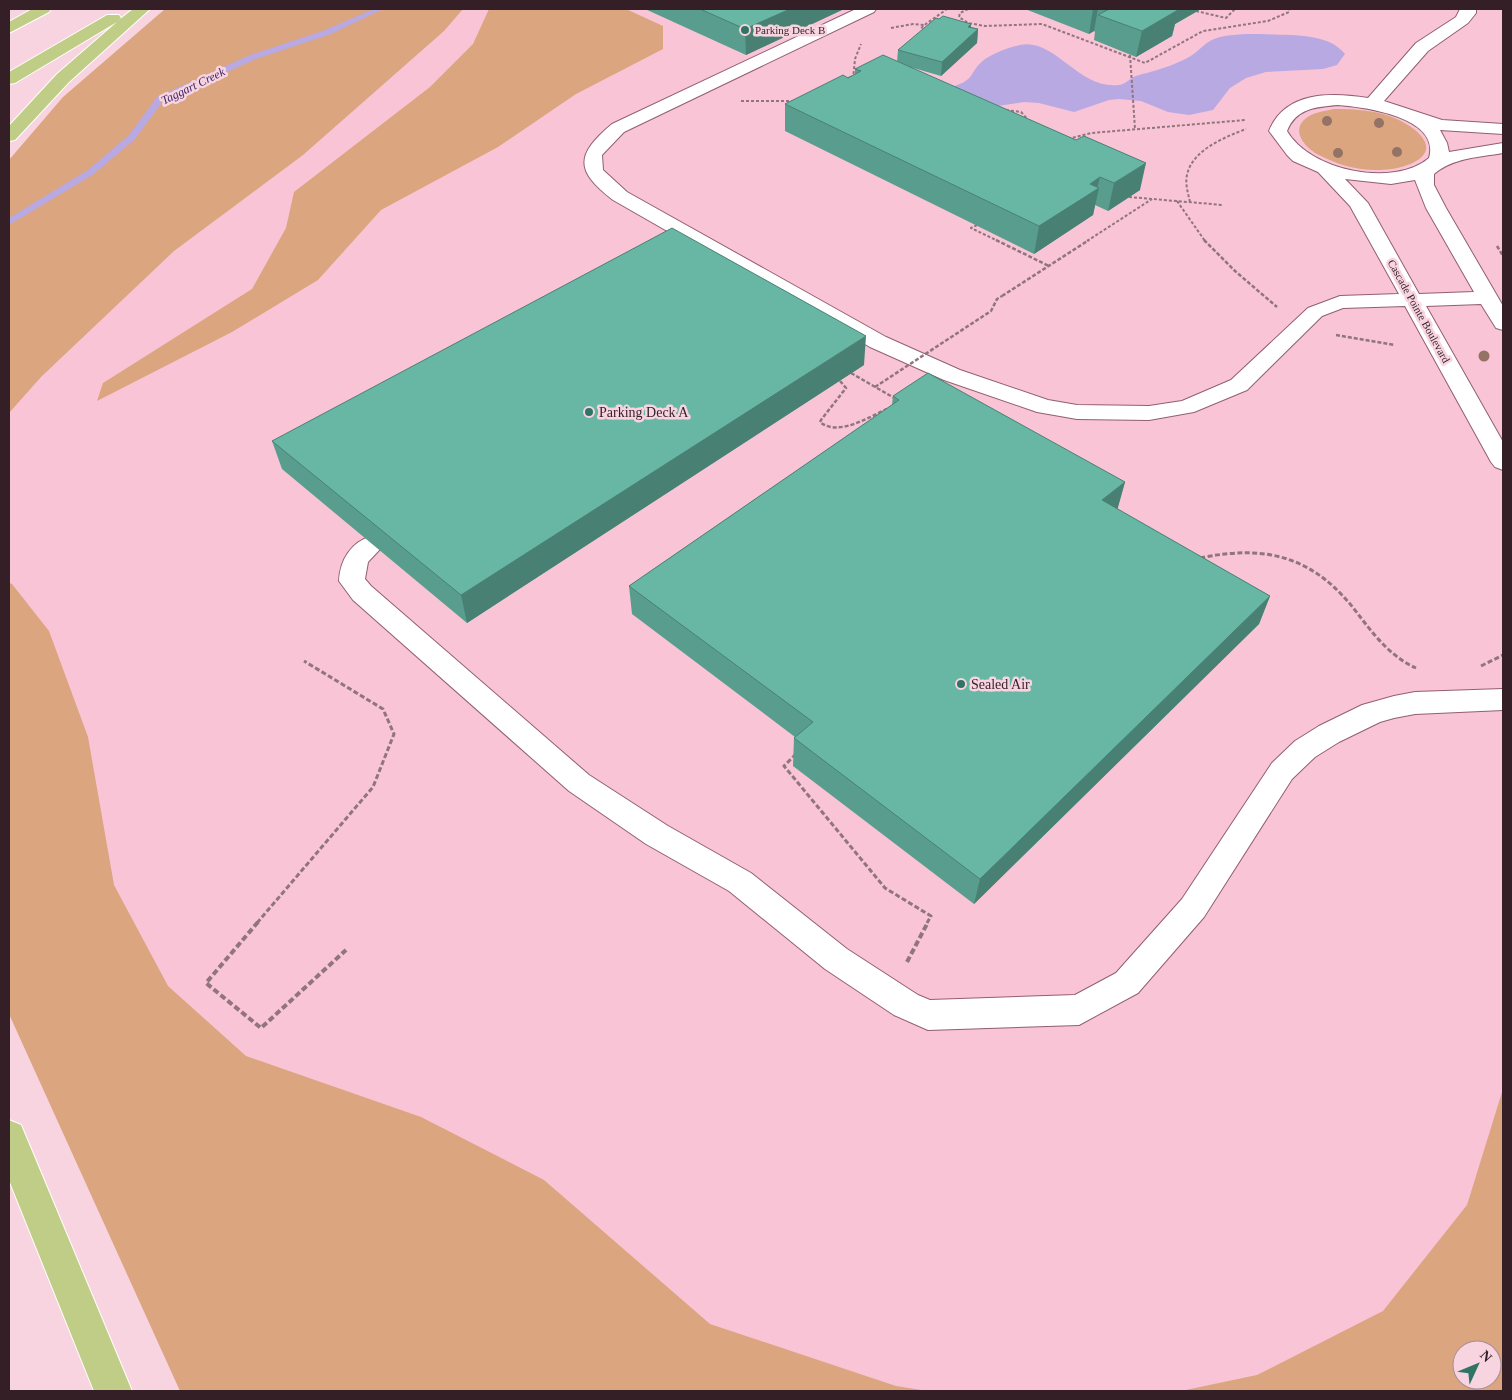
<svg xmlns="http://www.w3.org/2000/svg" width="1512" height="1400" viewBox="0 0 1512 1400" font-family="'Times New Roman',serif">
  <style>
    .built { fill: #f9c4d5; fill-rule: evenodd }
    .green { fill: #daa57f; fill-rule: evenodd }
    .water { fill: #b8a9e3 }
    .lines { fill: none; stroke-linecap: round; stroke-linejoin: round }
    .stream { fill: #b8a9e3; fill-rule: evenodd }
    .minor-casing { stroke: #915f71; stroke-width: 2 }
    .highway-casing { stroke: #fff; stroke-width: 2 }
    .path-far3 { stroke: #91757e; stroke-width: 2; stroke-dasharray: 3 2; stroke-linecap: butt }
    .path-far2 { stroke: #91757e; stroke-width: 2.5; stroke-dasharray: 4 2; stroke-linecap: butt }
    .path-far1 { stroke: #91757e; stroke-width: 3; stroke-dasharray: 5 2.5; stroke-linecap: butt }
    .path { stroke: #91757e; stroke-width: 4; stroke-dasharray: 6 3; stroke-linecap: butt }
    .minor { fill: #fff; fill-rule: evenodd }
    .highway { fill: #c0cd87; fill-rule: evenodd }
    .path-bridge { stroke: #91757e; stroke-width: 2.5; stroke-dasharray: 4 2; stroke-linecap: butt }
    .tree { fill: #957266 }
    .wall { fill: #599d8e }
    .shaded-wall { fill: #498074 }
    .building { fill: #68b7a5; stroke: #498074 }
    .poi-dot { fill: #317365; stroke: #f7d4df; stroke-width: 2 }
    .labels { text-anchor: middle; stroke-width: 5; stroke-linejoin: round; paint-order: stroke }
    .far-poi-label { font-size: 11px; fill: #341f27; stroke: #f7d4df; text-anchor: start }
    .far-street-label { font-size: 11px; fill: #341f27; stroke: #f7d4df }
    .far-water-label { font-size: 12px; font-style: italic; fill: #3d2468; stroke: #f7d4df }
    .poi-label { font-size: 14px; fill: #341f27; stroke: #f7d4df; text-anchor: start }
  </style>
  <rect width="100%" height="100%" fill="#f7d4df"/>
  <path class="built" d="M 379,9 L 1503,9 L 1503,1391 L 341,1391 L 9,888 L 9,222 ZM 1462,1350 L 1492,1350 L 1492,1380 L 1462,1380 Z"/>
  <path class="green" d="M 165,9 L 463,9 L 444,31 L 303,155 L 174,251 L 41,377 L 9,413 L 9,160 L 63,97 Z
    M 489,9 L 626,9 L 663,26 L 663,49 L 576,94 L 498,147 L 381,210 L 318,280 L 232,332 L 97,401 L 103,383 L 252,289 L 286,228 L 294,192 L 430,87 L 473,44 Z
    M 1334,109 C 1360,109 1389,111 1411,127 C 1449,154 1407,170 1380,170 C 1359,171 1339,165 1321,156 C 1307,150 1290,132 1305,119 C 1313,112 1325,111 1334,109 Z
    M 9,583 L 12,584 L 49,631 L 88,737 L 114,885 L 168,986 L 246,1056 L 421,1117 L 544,1180 L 710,1324 L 896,1386 L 928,1391 L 180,1391 L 9,1014 Z
    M 1503,1089 L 1503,1391 L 1181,1391 L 1257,1375 L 1383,1311 L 1467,1205 ZM 1462,1350 L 1492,1350 L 1492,1380 L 1462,1380 Z"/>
  <path class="water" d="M 1259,34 C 1285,36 1327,31 1345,54 L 1337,65 L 1323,69 L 1266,72 L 1246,78 L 1230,88 L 1213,110 L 1189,115 L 1168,112 L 1141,101 L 1119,99 L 1109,100 L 1074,112 L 1039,103 L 1024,102 L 991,107 L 951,87 C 977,80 968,72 985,59 C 994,53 1009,47 1020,45 C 1056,38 1078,90 1119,85 C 1126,84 1130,78 1136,76 C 1154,71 1173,66 1189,57 C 1198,52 1204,43 1214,39 C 1228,34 1244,34 1259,34 Z"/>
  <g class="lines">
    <path class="stream" d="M 374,9 L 383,9 L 331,34 L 256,59 L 163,101 L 135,139 L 94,174 L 9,225 L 9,218 L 88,170 L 129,135 L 157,97 L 250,55 L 325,30 Z"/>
    <g class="minor-casing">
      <path id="minor" d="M 856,9 L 876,9 L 874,12 L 624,132 L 602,155 L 603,170 L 627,192 L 886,337 L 960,370 L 1048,400 L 1077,405 L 1149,406 L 1182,401 L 1231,380 L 1308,308 L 1340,296 L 1399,294 L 1350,206 L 1318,172 L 1293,161 L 1287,155 L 1269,131 C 1285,91 1331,92 1368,98 L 1416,43 L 1456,17 L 1460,9 L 1476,9 L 1476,13 L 1468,23 L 1428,51 L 1384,101 L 1442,120 L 1503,124 L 1503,134 L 1440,130 L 1447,143 L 1449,152 L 1503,143 L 1503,153 C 1480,157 1452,158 1434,174 L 1434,185 L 1446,208 L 1503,306 L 1503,330 L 1496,328 L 1481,304 L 1426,306 L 1503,442 L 1503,470 L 1495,467 L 1491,462 L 1405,306 L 1343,308 L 1322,316 L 1247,390 L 1194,412 L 1149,420 L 1077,419 L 1037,412 L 944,380 L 870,347 L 613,200 C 575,171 575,155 612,124 ZM 1338,105 C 1364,107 1441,117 1429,158 C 1394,188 1310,171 1287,131 C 1296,108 1316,107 1338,105 ZM 1345,179 L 1391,184 L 1415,180 L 1426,208 L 1474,292 L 1419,294 L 1368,203 Z
        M 372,536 L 381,539 L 384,545 L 368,562 L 365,579 L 371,586 L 589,775 L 668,826 L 751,873 L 847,949 L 918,995 L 930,1000 L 1075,995 L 1116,973 L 1182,899 L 1272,763 L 1295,741 L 1319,726 L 1362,705 L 1394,696 L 1415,692 L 1503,689 L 1503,710 L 1415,714 L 1394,718 L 1380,722 L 1339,742 L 1315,757 L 1292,779 L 1204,917 L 1138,993 L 1079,1025 L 928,1030 L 894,1015 L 825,969 L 729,891 L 646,844 L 569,791 L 353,600 L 339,581 C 340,560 351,542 372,536 Z"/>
    </g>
    <g class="highway-casing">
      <path id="highway" d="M 32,9 L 51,9 L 49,12 L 9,33 L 9,22 Z
        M 133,9 L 150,9 L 69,82 L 15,140 L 9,141 L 9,126 L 57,74 L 117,22 L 15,83 L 9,84 L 9,72 L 107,15 L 119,15 L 121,18 L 119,20 Z
        M 9,1120 L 21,1125 L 132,1391 L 94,1391 L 9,1180 Z"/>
    </g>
    <path class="path-far3" d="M 968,9 L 960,13 L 959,17 L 968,23 L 985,26 L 1042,24 L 1145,63 L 1203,31 L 1268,21 L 1289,12 L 1289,9
      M 1196,11 L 1226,18 L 1235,9
      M 891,28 L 913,24 L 925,25
      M 924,32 L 921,29 L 923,26 L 947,9
      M 1130,55 L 1135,129
      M 853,79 L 855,59 L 861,44
      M 741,101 L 793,101
      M 1006,110 L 1021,112 L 1031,123
      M 1068,139 L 1091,133 L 1246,120
      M 1129,197 L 1223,205
      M 1177,201 L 1205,241
      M 1190,202 C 1188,193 1185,184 1187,175 C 1192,150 1225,137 1246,129
      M 977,225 L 971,228 L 998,241
      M 1087,241 L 1152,199"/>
    <path class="path-far2" d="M 996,240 L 1049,266
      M 1204,240 L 1235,271 L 1277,307
      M 1497,246 L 1503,256
      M 1002,296 L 1089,240
      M 1336,335 L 1395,345
      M 840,381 L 846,388 L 821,420 L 820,422 C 838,437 869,417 887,409"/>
    <path class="path-far1" d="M 1200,558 C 1268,544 1315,557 1358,614 C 1374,635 1391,657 1416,668
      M 1481,666 L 1503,655
      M 796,754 L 784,766 L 885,888 L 931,916 L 927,923
      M 257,923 L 373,787 L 394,734 L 383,709 L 304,661"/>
    <path class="path" d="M 258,922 L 206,983 L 261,1028 L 346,950
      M 907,962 L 928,922"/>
    <use href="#minor" class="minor"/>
    <use href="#highway" class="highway"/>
    <path class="path-bridge" d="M 851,373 L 896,399
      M 875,387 L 991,311 L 997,299 L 1002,296"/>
  </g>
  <g class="tree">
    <circle cx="1327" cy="121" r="5"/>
    <circle cx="1379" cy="123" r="5"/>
    <circle cx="1397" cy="152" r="5"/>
    <circle cx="1338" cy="153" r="5"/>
    <circle cx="1484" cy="356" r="5.5"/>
  </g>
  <path class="wall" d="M 645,9 L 844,9 L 746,55 Z
    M 1025,9 L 1201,9 L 1175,24 L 1172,36 L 1136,57 L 1094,40 L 1095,32 L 1094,31 L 1089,34 Z
    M 939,19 L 971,24 L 971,27 L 978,29 L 977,43 L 941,76 L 910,67 L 1140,190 L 1108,211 L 1095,205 L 1093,215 L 1034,254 L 785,131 L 785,104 L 855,74 L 855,69 L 897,62 L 898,50 Z
    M 864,365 L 467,623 L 282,469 L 272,441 Z
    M 893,396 L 1125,482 L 1117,509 L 1270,596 L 1259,624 L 974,904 L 793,766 L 794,738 L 795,737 L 632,614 L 629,586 L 892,405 Z"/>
  <path class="shaded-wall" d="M 790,9 L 844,9 L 746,55 L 745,29 Z
    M 1093,9 L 1098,9 L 1094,31 L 1089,34 Z
    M 1166,9 L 1201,9 L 1175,24 L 1172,36 L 1136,57 L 1142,31 Z
    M 971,24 L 970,37 L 978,29 L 977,43 L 941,76 L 942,62 L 968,27 Z
    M 1146,163 L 1140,190 L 1108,211 L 1114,183 Z
    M 1100,177 L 1097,189 L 1099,188 L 1093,215 L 1034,254 L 1039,226 L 1090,184 Z
    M 866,336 L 864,365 L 467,623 L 461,595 Z
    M 1125,482 L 1117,511 L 1102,500 Z
    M 1270,596 L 1259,624 L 974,904 L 980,879 Z"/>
  <path class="building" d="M 700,9 L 790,9 L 745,29 Z
    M 1107,9 L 1173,9 L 1178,10 L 1142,31 L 1098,15 L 1109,9 Z
    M 943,16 L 971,24 L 968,27 L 978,29 L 942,62 L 898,50 L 936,18 L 939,19 Z
    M 883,55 L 1076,140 L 1084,136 L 1146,163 L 1114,183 L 1100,177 L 1090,184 L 1099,188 L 1039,226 L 785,104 L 843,75 L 848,78 L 861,71 L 855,69 Z
    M 672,228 L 866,336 L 461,595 L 272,441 Z
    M 928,373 L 1125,482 L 1102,500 L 1270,596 L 980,879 L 794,738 L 813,722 L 629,586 L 899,400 L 893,396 Z"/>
  <g class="poi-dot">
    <circle cx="745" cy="30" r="5"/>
    <circle cx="589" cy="412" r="5"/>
    <circle cx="961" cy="684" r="5"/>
  </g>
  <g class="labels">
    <g class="far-poi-label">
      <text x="755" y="34">Parking Deck B</text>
    </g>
    <g class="far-street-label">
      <text transform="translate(1419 311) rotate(61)" y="4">Cascade Pointe Boulevard</text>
    </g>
    <g class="far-water-label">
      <text transform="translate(193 86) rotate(-26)" y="4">Taggart Creek</text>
    </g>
    <g class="poi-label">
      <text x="599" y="417">Parking Deck A</text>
      <text x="971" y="689">Sealed Air</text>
    </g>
  </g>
  <rect width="1512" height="1400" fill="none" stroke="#341f27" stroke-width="20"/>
  <g transform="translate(1477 1365) rotate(46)"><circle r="24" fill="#f7d4df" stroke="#a98c95"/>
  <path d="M0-4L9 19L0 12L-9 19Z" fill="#317365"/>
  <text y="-8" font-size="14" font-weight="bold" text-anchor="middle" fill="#341f27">N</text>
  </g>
</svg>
